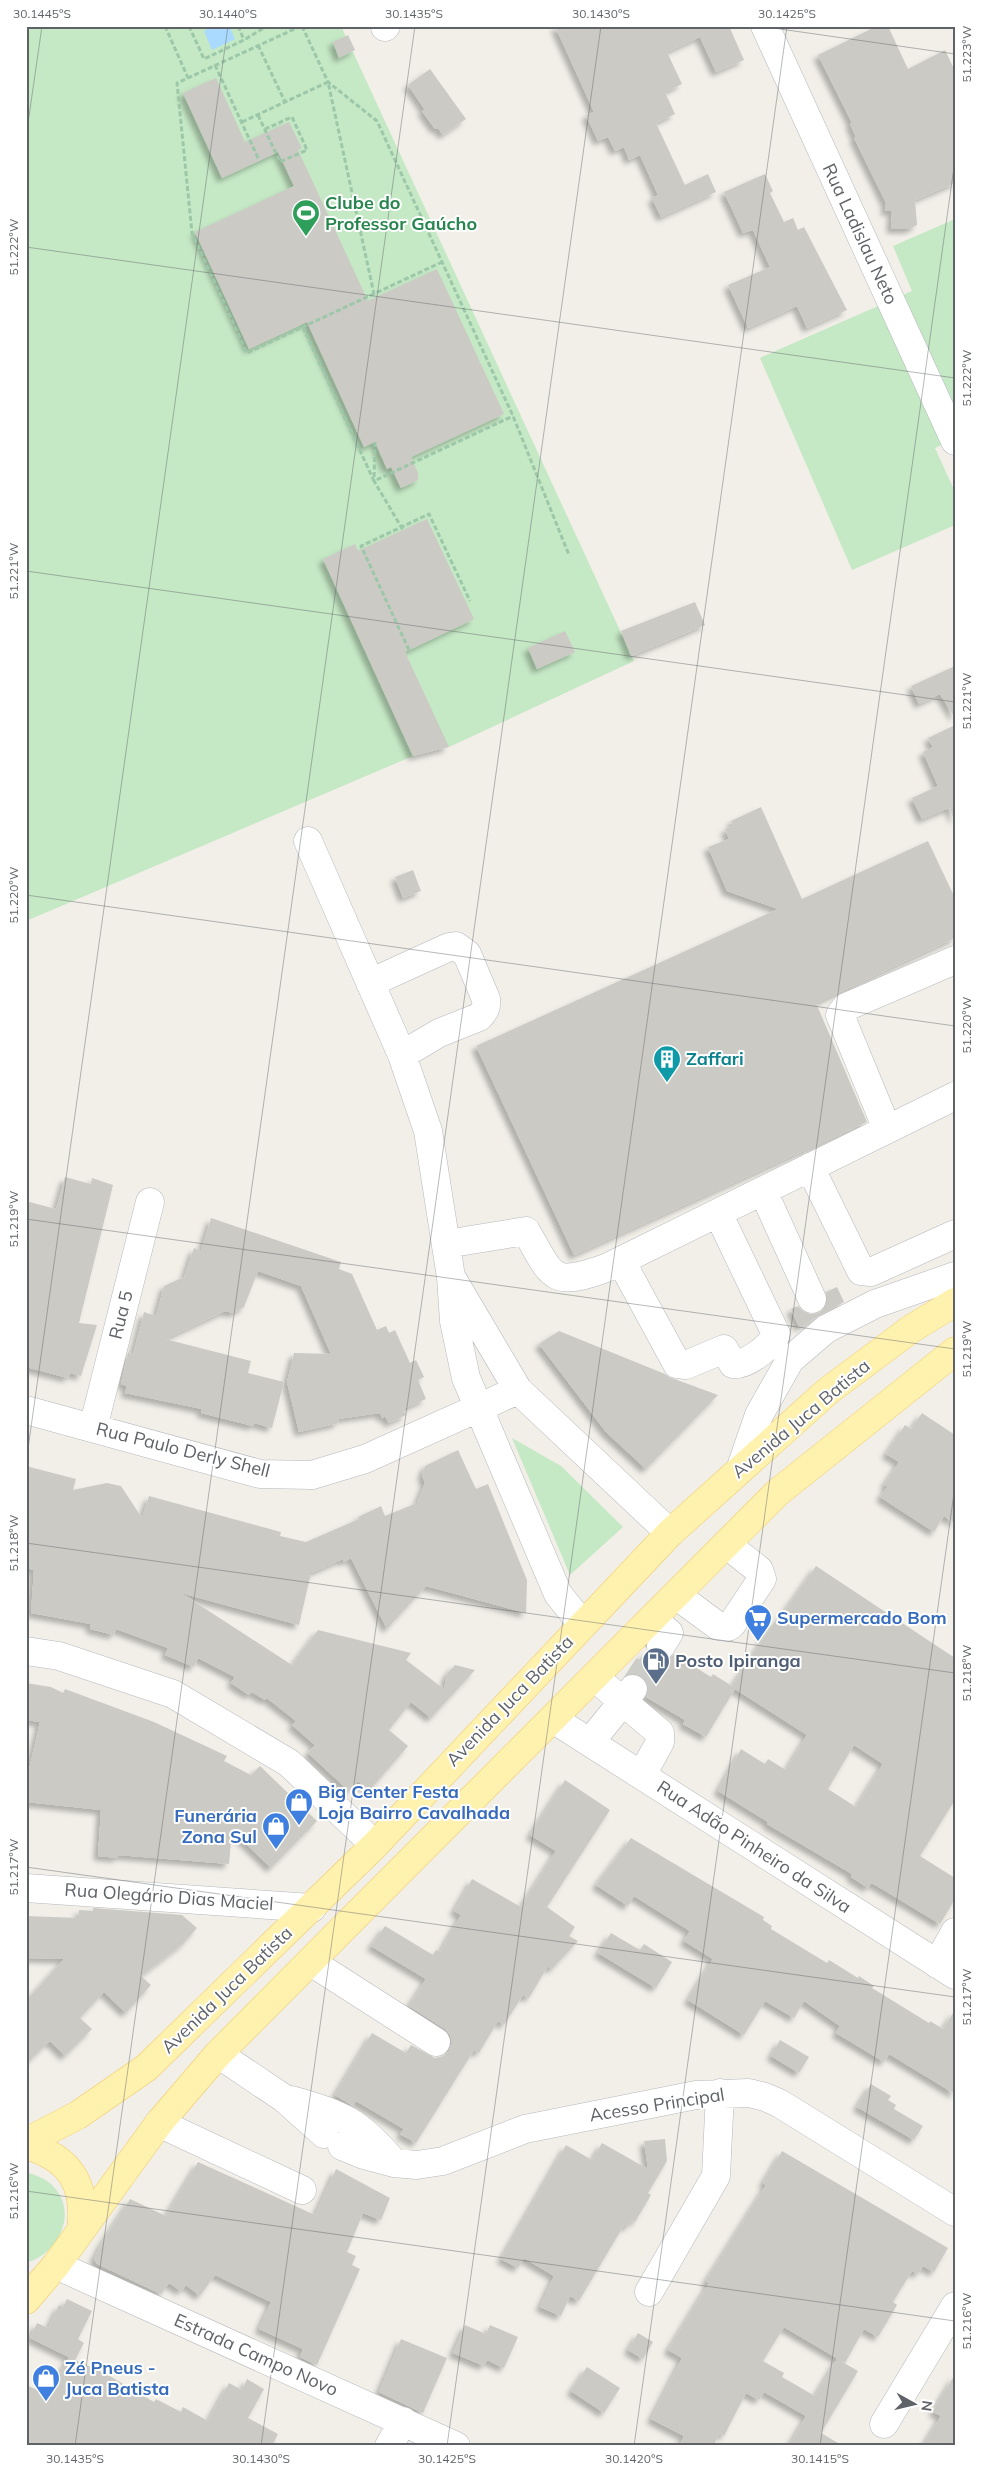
<svg xmlns="http://www.w3.org/2000/svg" width="981" height="2472" viewBox="0 0 981 2472" font-family="Mulish,sans-serif">
  <style>
    .green { fill: #c5e8c5 }
    .water { fill: #aadaff }
    .building { fill: #cccac5; fill-rule: evenodd; filter: url(#shadow) }
    .lines { fill: none; stroke-linecap: round; stroke-linejoin: round }
    .minor-tunnel { stroke: #ccccc8; stroke-width: 28; stroke-dasharray: 28 14; stroke-linecap: butt }
    .minor-casing { stroke: #b5b8bc; stroke-width: 29 }
    .major-casing { stroke: #f2c960; stroke-width: 29 }
    .path { stroke: #9cc7a9; stroke-width: 3; stroke-dasharray: 5 2.5; stroke-linecap: butt }
    .minor { stroke: #fff; stroke-width: 28 }
    .major { stroke: #fff2af; stroke-width: 28 }
    .ticks { fill: none; stroke: #5f6368; stroke-width: 1; stroke-opacity: 0.45 }
    .labels { text-anchor: middle; stroke-width: 4; stroke-linejoin: round; paint-order: stroke }
    .leisure-label { font-size: 18px; font-weight: bold; fill: #27864d; stroke: #fff; text-anchor: start }
    .street-label { font-size: 18px; fill: #5f6368; stroke: #fff }
    .culture-label { font-size: 18px; font-weight: bold; fill: #0d838f; stroke: #fff; text-anchor: start }
    .shop-label { font-size: 18px; font-weight: bold; fill: #366cbe; stroke: #fff; text-anchor: start }
    .service-label { font-size: 18px; font-weight: bold; fill: #4e5e75; stroke: #fff; text-anchor: start }
    .neatline { fill: none; stroke: #5f6368; stroke-width: 2 }
    .ticks-label { font-size: 12px; text-anchor: middle; fill: #5f6368 }
  </style>
  <defs>
    <filter id="shadow"><feDropShadow dx="-4.5" dy="4.5" stdDeviation="2.5" flood-color="#0004"/></filter>
  </defs>
  <rect width="100%" height="100%" fill="#f1efe8"/>
  <path class="green" d="M 26,26 L 341,26 L 634,661 L 449,747 L 413,756 L 26,921 Z
    M 955,219 L 955,439 L 935,448 L 955,492 L 955,525 L 852,570 L 760,358 L 912,291 L 893,246 Z
    M 512,1438 L 561,1466 L 623,1527 L 570,1575 Z
    M 26,2172 C 35,2175 44,2178 51,2184 C 80,2211 59,2254 26,2263 Z"/>
  <path class="water" d="M 213,26 L 229,26 L 235,39 L 212,50 L 204,31 Z"/>
  <path class="building" d="M 555,26 L 729,26 L 744,60 L 716,72 L 700,37 L 667,52 L 682,84 L 665,92 L 675,114 L 656,123 L 685,185 L 708,174 L 716,192 L 661,217 L 652,198 L 658,195 L 640,155 L 629,160 L 624,147 L 615,151 L 608,137 L 598,141 L 586,115 L 594,112 Z
    M 877,26 L 888,26 L 908,69 L 945,50 L 955,71 L 955,183 L 915,200 L 917,225 L 909,229 L 891,229 L 892,211 L 885,211 L 886,203 L 854,138 L 856,137 L 850,124 L 852,123 L 818,55 Z
    M 348,35 L 355,50 L 339,58 L 333,42 Z
    M 430,69 L 466,119 L 443,135 L 438,128 L 435,129 L 422,111 L 425,110 L 408,85 Z
    M 216,78 L 245,142 L 289,122 L 302,148 L 298,150 L 368,301 L 437,269 L 504,414 L 411,457 L 418,473 L 418,480 L 401,488 L 391,467 L 387,469 L 375,442 L 364,447 L 307,322 L 249,349 L 195,232 L 294,186 L 278,152 L 222,178 L 183,93 Z
    M 765,174 L 773,191 L 770,193 L 784,222 L 793,218 L 798,230 L 804,227 L 847,310 L 807,328 L 797,306 L 748,328 L 728,285 L 770,267 L 753,230 L 743,233 L 724,192 Z
    M 427,519 L 474,619 L 405,652 L 449,747 L 413,756 L 323,559 L 355,544 L 358,551 Z
    M 695,602 L 705,625 L 631,656 L 621,631 Z
    M 565,631 L 575,652 L 537,669 L 528,648 Z
    M 955,666 L 955,718 L 940,694 L 919,704 L 911,686 Z
    M 955,725 L 955,821 L 949,808 L 922,819 L 912,798 L 938,786 L 923,752 L 933,747 L 928,738 Z
    M 761,807 L 802,899 L 928,841 L 955,898 L 955,938 L 816,1003 L 867,1122 L 574,1255 L 476,1046 L 778,909 L 727,891 L 708,847 L 729,839 L 725,829 L 733,826 L 731,821 Z
    M 413,870 L 421,891 L 403,898 L 395,877 Z
    M 65,1177 L 91,1184 L 92,1178 L 113,1185 L 79,1323 L 97,1325 L 81,1376 L 70,1373 L 68,1378 L 26,1367 L 26,1201 L 56,1209 Z
    M 211,1218 L 341,1262 L 339,1269 L 352,1274 L 377,1330 L 386,1326 L 389,1333 L 395,1330 L 410,1363 L 416,1360 L 424,1377 L 418,1380 L 426,1399 L 403,1409 L 406,1415 L 389,1423 L 385,1416 L 382,1418 L 380,1413 L 338,1419 L 339,1423 L 299,1432 L 287,1382 L 294,1353 L 331,1354 L 301,1286 L 258,1271 L 244,1307 L 233,1313 L 225,1311 L 165,1339 L 251,1361 L 248,1373 L 284,1382 L 272,1428 L 254,1423 L 253,1426 L 201,1413 L 202,1409 L 125,1393 L 127,1386 L 121,1384 L 128,1352 L 133,1354 L 144,1312 L 156,1316 L 164,1286 L 184,1277 L 194,1248 L 201,1251 Z
    M 837,1287 L 844,1302 L 799,1327 L 791,1309 L 798,1306 L 803,1311 L 810,1314 L 819,1313 L 824,1308 L 827,1301 L 826,1292 Z
    M 559,1331 L 665,1374 L 669,1377 L 718,1395 L 646,1469 L 606,1432 L 539,1344 Z
    M 922,1413 L 955,1435 L 955,1523 L 944,1516 L 934,1532 L 880,1497 L 888,1486 L 884,1485 L 899,1462 L 886,1454 L 905,1425 L 911,1429 Z
    M 458,1450 L 476,1489 L 488,1484 L 527,1580 L 526,1613 L 426,1586 L 387,1629 L 351,1558 L 344,1562 L 343,1559 L 311,1573 L 299,1625 L 181,1593 L 292,1665 L 318,1630 L 411,1653 L 406,1660 L 444,1689 L 447,1674 L 455,1665 L 475,1670 L 431,1718 L 411,1702 L 389,1730 L 408,1746 L 369,1791 L 358,1781 L 349,1791 L 308,1753 L 315,1745 L 292,1725 L 296,1721 L 267,1698 L 265,1700 L 252,1692 L 249,1695 L 231,1683 L 235,1677 L 198,1658 L 194,1667 L 165,1655 L 168,1648 L 116,1629 L 114,1635 L 90,1629 L 91,1624 L 31,1613 L 34,1570 L 26,1568 L 26,1466 L 76,1479 L 73,1490 L 107,1483 L 121,1486 L 142,1518 L 149,1496 L 281,1532 L 280,1536 L 306,1542 L 359,1519 L 358,1517 L 381,1506 L 385,1516 L 417,1503 L 425,1483 L 422,1475 L 425,1466 Z
    M 816,1566 L 955,1658 L 955,1800 L 920,1856 L 955,1878 L 955,1899 L 940,1924 L 877,1886 L 871,1883 L 868,1888 L 851,1877 L 852,1874 L 767,1824 L 768,1822 L 718,1791 L 741,1749 L 765,1764 L 768,1759 L 786,1770 L 807,1735 L 735,1689 L 706,1737 L 683,1724 L 685,1720 L 646,1697 L 648,1691 L 647,1683 L 642,1677 L 633,1674 L 647,1651 L 652,1659 L 660,1662 L 668,1660 L 674,1654 L 711,1677 L 713,1674 L 732,1686 L 775,1621 L 777,1622 ZM 854,1745 L 883,1764 L 856,1807 L 828,1789 Z
    M 26,1683 L 51,1687 L 63,1693 L 65,1689 L 154,1722 L 227,1756 L 224,1761 L 251,1775 L 260,1766 L 317,1821 L 271,1868 L 232,1830 L 229,1864 L 118,1855 L 118,1858 L 98,1856 L 101,1810 L 26,1802 L 26,1769 L 29,1770 L 40,1722 L 26,1720 Z
    M 565,1780 L 610,1810 L 547,1907 L 575,1927 L 569,1936 L 578,1941 L 552,1969 L 548,1966 L 529,1998 L 523,1995 L 504,2025 L 498,2021 L 479,2053 L 474,2050 L 416,2143 L 400,2134 L 404,2129 L 356,2101 L 353,2106 L 335,2095 L 372,2033 L 406,2053 L 411,2045 L 435,2058 L 444,2056 L 449,2051 L 452,2043 L 450,2035 L 445,2029 L 409,2006 L 426,1979 L 371,1946 L 385,1926 L 433,1955 L 436,1950 L 440,1952 L 461,1915 L 454,1911 L 472,1879 L 521,1907 L 556,1851 L 530,1835 Z
    M 631,1838 L 764,1917 L 763,1920 L 772,1926 L 771,1929 L 827,1963 L 829,1960 L 858,1978 L 859,1976 L 874,1986 L 872,1988 L 929,2023 L 930,2021 L 943,2029 L 955,2010 L 955,2094 L 889,2054 L 884,2062 L 836,2033 L 840,2026 L 804,2001 L 794,2018 L 765,2001 L 744,2035 L 688,2000 L 713,1959 L 684,1941 L 690,1931 L 634,1896 L 628,1906 L 596,1885 Z
    M 93,1908 L 182,1915 L 197,1928 L 183,1944 L 141,1976 L 151,1985 L 126,2013 L 104,1992 L 80,2018 L 92,2029 L 65,2056 L 50,2041 L 26,2064 L 26,2001 L 64,1959 L 26,1958 L 26,1916 L 78,1918 L 79,1910 L 93,1911 Z
    M 611,1933 L 640,1950 L 644,1944 L 672,1962 L 656,1988 L 598,1953 Z
    M 780,2040 L 809,2057 L 799,2073 L 771,2056 Z
    M 871,2084 L 891,2096 L 888,2100 L 896,2105 L 894,2109 L 923,2126 L 914,2140 L 857,2107 Z
    M 665,2139 L 667,2161 L 648,2193 L 651,2195 L 635,2222 L 632,2220 L 628,2227 L 624,2225 L 579,2301 L 570,2296 L 561,2316 L 540,2307 L 554,2276 L 524,2258 L 518,2268 L 501,2259 L 566,2145 L 592,2160 L 602,2143 L 648,2169 L 644,2141 Z
    M 782,2151 L 948,2248 L 934,2272 L 923,2266 L 918,2274 L 912,2271 L 893,2302 L 897,2305 L 878,2337 L 864,2329 L 845,2363 L 784,2327 L 763,2361 L 784,2373 L 782,2377 L 815,2396 L 837,2359 L 858,2371 L 821,2433 L 843,2446 L 789,2446 L 806,2416 L 764,2392 L 759,2400 L 746,2393 L 724,2436 L 720,2433 L 713,2446 L 679,2446 L 684,2436 L 651,2419 L 682,2358 L 668,2350 L 709,2283 L 706,2281 L 766,2185 L 763,2183 Z
    M 198,2162 L 315,2215 L 336,2169 L 390,2198 L 381,2220 L 363,2213 L 347,2252 L 356,2256 L 352,2265 L 360,2269 L 317,2365 L 300,2357 L 303,2349 L 259,2329 L 271,2302 L 215,2275 L 200,2296 L 186,2285 L 181,2291 L 169,2283 L 161,2294 L 97,2264 L 94,2259 L 100,2246 L 130,2199 L 166,2216 Z
    M 67,2299 L 92,2311 L 78,2339 L 84,2343 L 75,2360 L 30,2338 L 37,2323 L 48,2328 L 59,2305 L 63,2307 Z
    M 465,2325 L 486,2334 L 490,2325 L 518,2337 L 504,2368 L 487,2360 L 484,2366 L 453,2353 Z
    M 638,2333 L 653,2342 L 643,2359 L 628,2350 Z
    M 401,2339 L 447,2358 L 423,2413 L 379,2392 Z
    M 69,2357 L 108,2375 L 154,2402 L 156,2399 L 181,2412 L 183,2407 L 208,2421 L 229,2383 L 242,2390 L 247,2379 L 264,2389 L 248,2418 L 278,2434 L 272,2446 L 26,2446 L 26,2385 L 49,2395 Z
    M 587,2367 L 620,2388 L 604,2413 L 571,2391 Z
    M 955,2374 L 955,2446 L 923,2446 L 941,2416 L 933,2412 Z"/>
  <g class="lines">
    <path class="minor-tunnel" d="M 633,1689 L 661,1646"/>
    <g class="minor-casing">
      <path id="minor" d="M 765,26 L 955,441
        M 385,27 L 386,26
        M 308,841 L 402,1055 L 428,1131 L 451,1277 L 454,1321 L 466,1378 L 558,1594 L 583,1625
        M 370,983 L 449,947 L 456,946 L 467,954 L 486,999 C 487,1007 485,1011 479,1017 L 439,1033 L 402,1055
        M 887,1129 L 840,1015 L 846,1007 L 955,960
        M 810,1167 L 861,1271 L 871,1272 L 955,1234
        M 763,1191 L 812,1299
        M 446,1244 L 526,1231 C 553,1277 550,1288 606,1268 L 955,1096
        M 621,1261 L 677,1364 L 686,1365 L 724,1349 L 733,1364 C 744,1367 774,1345 776,1334 L 718,1213
        M 453,1280 L 518,1390 L 670,1533
        M 26,1410 L 260,1474 L 312,1475 L 365,1459 L 518,1390
        M 93,1428 L 150,1202
        M 740,1470 L 759,1415 L 790,1360 L 826,1329 L 875,1304 L 955,1276
        M 676,1595 L 718,1626 L 728,1627 L 732,1624 L 762,1579 L 759,1570 L 726,1544
        M 652,1619 L 669,1633 L 661,1646
        M 26,1651 L 59,1656 L 173,1694 L 289,1763 L 375,1845
        M 594,1677 L 660,1733 L 660,1742 L 642,1775
        M 553,1719 L 955,1975
        M 590,1742 L 633,1689
        M 26,1888 L 312,1908
        M 311,1962 L 436,2042
        M 937,1964 L 955,1932
        M 218,2054 L 285,2099 L 324,2134
        M 291,2100 C 341,2113 361,2123 394,2163
        M 159,2123 L 302,2190
        M 342,2146 L 364,2155 L 394,2163 L 417,2165 L 443,2161 L 525,2129 L 696,2095 L 749,2093 L 765,2097 L 779,2103 L 955,2212
        M 56,2265 L 456,2446
        M 649,2292 L 716,2176 L 720,2093
        M 884,2424 L 955,2306
        M 389,2446 L 403,2421"/>
    </g>
    <g class="major-casing">
      <path id="major" d="M 26,2142 L 78,2115 L 146,2068 L 375,1845 L 670,1533 L 828,1391 L 911,1329 L 955,1302
        M 26,2145 C 70,2158 87,2184 81,2230
        M 26,2300 L 56,2265 L 159,2123 L 218,2054 L 777,1493 L 955,1351"/>
    </g>
    <path class="path" d="M 165,26 L 188,78
      M 189,26 L 204,59 L 244,40 L 267,26
      M 238,26 L 244,40
      M 301,26 L 177,83 L 192,233 L 247,353 L 442,262
      M 302,26 L 328,82 L 377,121 L 513,416 L 569,555
      M 258,45 L 285,102
      M 215,65 L 259,160
      M 258,115 L 280,162 L 307,150 L 292,117 L 265,129
      M 242,122 L 328,82 L 374,294
      M 303,327 L 374,481 L 513,416
      M 375,442 L 374,481 L 403,530
      M 409,650 L 361,546 L 429,514 L 470,601"/>
    <use href="#minor" class="minor"/>
    <use href="#major" class="major"/>
  </g>
  <path class="ticks" d="M 759,26 L 955,54M 26,137 L 42,26M 26,247 L 955,378M 26,571 L 955,702M 26,895 L 955,1026M 26,1219 L 955,1349M 26,1463 L 228,26M 26,1543 L 955,1673M 26,1867 L 955,1997M 26,2191 L 955,2321M 75,2446 L 415,26M 261,2446 L 601,26M 447,2446 L 787,26M 634,2446 L 955,160M 820,2446 L 955,1486"/>
  <defs>
    <g id="stadium-pin" transform="scale(1.4375)"><path d="M0 17L-7.5 6A9.5 9.5 0 1 1 7.5 6Z" fill="#2e9e5b" stroke="#fff"/><path d="M0-5a6.5 5 0 1 0 0 10a6.5 5 0 1 0 0-10ZM-3.5-1.8h7v3.6h-7Z" fill="#fff"/></g>
    <g id="building-pin" transform="scale(1.4375)"><path d="M0 17L-7.5 6A9.5 9.5 0 1 1 7.5 6Z" fill="#0f9aa8" stroke="#fff"/><path d="M-4-6H4V6H1V3H-1V6H-4ZM-2.5-4.3h1.7v1.8h-1.7ZM.8-4.3h1.7v1.8H.8ZM-2.5-1h1.7V.8h-1.7ZM.8-1h1.7V.8H.8Z" fill="#fff"/></g>
    <g id="supermarket-pin" transform="scale(1.4375)"><path d="M0 17L-7.5 6A9.5 9.5 0 1 1 7.5 6Z" fill="#3f7fe0" stroke="#fff"/><path d="M-6-5.5h2.5l.6 2H6L4.5 2H-2.5L-4.4-4H-6ZM-1.5 3.2a1.3 1.3 0 1 0 .1 0ZM3 3.2a1.3 1.3 0 1 0 .1 0Z" fill="#fff"/></g>
    <g id="fuel-pin" transform="scale(1.4375)"><path d="M0 17L-7.5 6A9.5 9.5 0 1 1 7.5 6Z" fill="#5c6f8a" stroke="#fff"/><path d="M-5.5-6h7V0h2V4h1.3V-2.5L3-4.5l.8-.8L6-3V5H2.5V1h-1V6h-7ZM-4.2-4.7v3.2H.2V-4.7Z" fill="#fff"/></g>
    <g id="shop-pin" transform="scale(1.4375)"><path d="M0 17L-7.5 6A9.5 9.5 0 1 1 7.5 6Z" fill="#3f7fe0" stroke="#fff"/><path d="M-5-2.5h2.3a2.7 3.5 0 0 1 5.4 0H5L5.5 6h-11ZM-1.5-2.5h3a1.5 2.3 0 0 0-3 0Z" fill="#fff"/></g>
  </defs>
  <g fill-rule="evenodd">
    <use href="#stadium-pin" x="306" y="213"/>
    <use href="#building-pin" x="667" y="1059"/>
    <use href="#supermarket-pin" x="758" y="1618"/>
    <use href="#fuel-pin" x="656" y="1661"/>
    <use href="#shop-pin" x="299" y="1802"/>
    <use href="#shop-pin" x="276" y="1826"/>
    <use href="#shop-pin" x="46" y="2378"/>
  </g>
  <g class="labels">
    <g class="leisure-label">
      <text x="325" y="209">Clube do<tspan x="325" dy="21">Professor Gaúcho</tspan></text>
    </g>
    <g class="street-label">
      <text transform="translate(860 234) rotate(65)" y="6">Rua Ladislau Neto</text>
      <text transform="translate(121 1315) rotate(-76)" y="6">Rua 5</text>
      <text transform="translate(801 1419) rotate(-40)" y="6">Avenida Juca Batista</text>
      <text transform="translate(183 1450) rotate(14)" y="6">Rua Paulo Derly Shell</text>
      <text transform="translate(510 1701) rotate(-46)" y="6">Avenida Juca Batista</text>
      <text transform="translate(754 1847) rotate(33)" y="6">Rua Adão Pinheiro da Silva</text>
      <text transform="translate(169 1897) rotate(4)" y="6">Rua Olegário Dias Maciel</text>
      <text transform="translate(227 1990) rotate(-44)" y="6">Avenida Juca Batista</text>
      <text transform="translate(657 2105) rotate(-9)" y="6">Acesso Principal</text>
      <text transform="translate(256 2355) rotate(24)" y="6">Estrada Campo Novo</text>
    </g>
    <g class="culture-label">
      <text x="686" y="1065">Zaffari</text>
    </g>
    <g class="shop-label">
      <text x="777" y="1624">Supermercado Bom</text>
      <text x="318" y="1798">Big Center Festa<tspan x="318" dy="21">Loja Bairro Cavalhada</tspan></text>
      <text x="257" y="1822" text-anchor="end">Funerária<tspan x="257" dy="21">Zona Sul</tspan></text>
      <text x="65" y="2374">Zé Pneus -<tspan x="65" dy="21">Juca Batista</tspan></text>
    </g>
    <g class="service-label">
      <text x="675" y="1667">Posto Ipiranga</text>
    </g>
  </g>
  <rect width="981" height="2472" fill="none" stroke="#ffffff" stroke-width="55"/>
  <g transform="translate(914 2404) rotate(98)" stroke="#ffffff" stroke-width="4" paint-order="stroke">
  <path d="M0-4L9 19L0 12L-9 19Z" fill="#5f6368"/>
  <text y="-8" font-size="14" font-weight="bold" text-anchor="middle" fill="#5f6368">N</text>
  </g>
  <rect x="28" y="28" width="926" height="2416" class="neatline"/>
  <g class="ticks-label">
    <text x="42" y="18">30.1445°S</text>
    <text x="228" y="18">30.1440°S</text>
    <text x="414" y="18">30.1435°S</text>
    <text x="601" y="18">30.1430°S</text>
    <text x="787" y="18">30.1425°S</text>
    <text transform="translate(967 54) rotate(-90)" y="4">51.223°W</text>
    <text transform="translate(14 247) rotate(-90)" y="4">51.222°W</text>
    <text transform="translate(967 378) rotate(-90)" y="4">51.222°W</text>
    <text transform="translate(14 571) rotate(-90)" y="4">51.221°W</text>
    <text transform="translate(967 701) rotate(-90)" y="4">51.221°W</text>
    <text transform="translate(14 895) rotate(-90)" y="4">51.220°W</text>
    <text transform="translate(967 1025) rotate(-90)" y="4">51.220°W</text>
    <text transform="translate(14 1219) rotate(-90)" y="4">51.219°W</text>
    <text transform="translate(967 1349) rotate(-90)" y="4">51.219°W</text>
    <text transform="translate(14 1543) rotate(-90)" y="4">51.218°W</text>
    <text transform="translate(967 1673) rotate(-90)" y="4">51.218°W</text>
    <text transform="translate(14 1867) rotate(-90)" y="4">51.217°W</text>
    <text transform="translate(967 1997) rotate(-90)" y="4">51.217°W</text>
    <text transform="translate(14 2191) rotate(-90)" y="4">51.216°W</text>
    <text transform="translate(967 2321) rotate(-90)" y="4">51.216°W</text>
    <text x="75" y="2463">30.1435°S</text>
    <text x="261" y="2463">30.1430°S</text>
    <text x="447" y="2463">30.1425°S</text>
    <text x="634" y="2463">30.1420°S</text>
    <text x="820" y="2463">30.1415°S</text>
  </g>
</svg>
